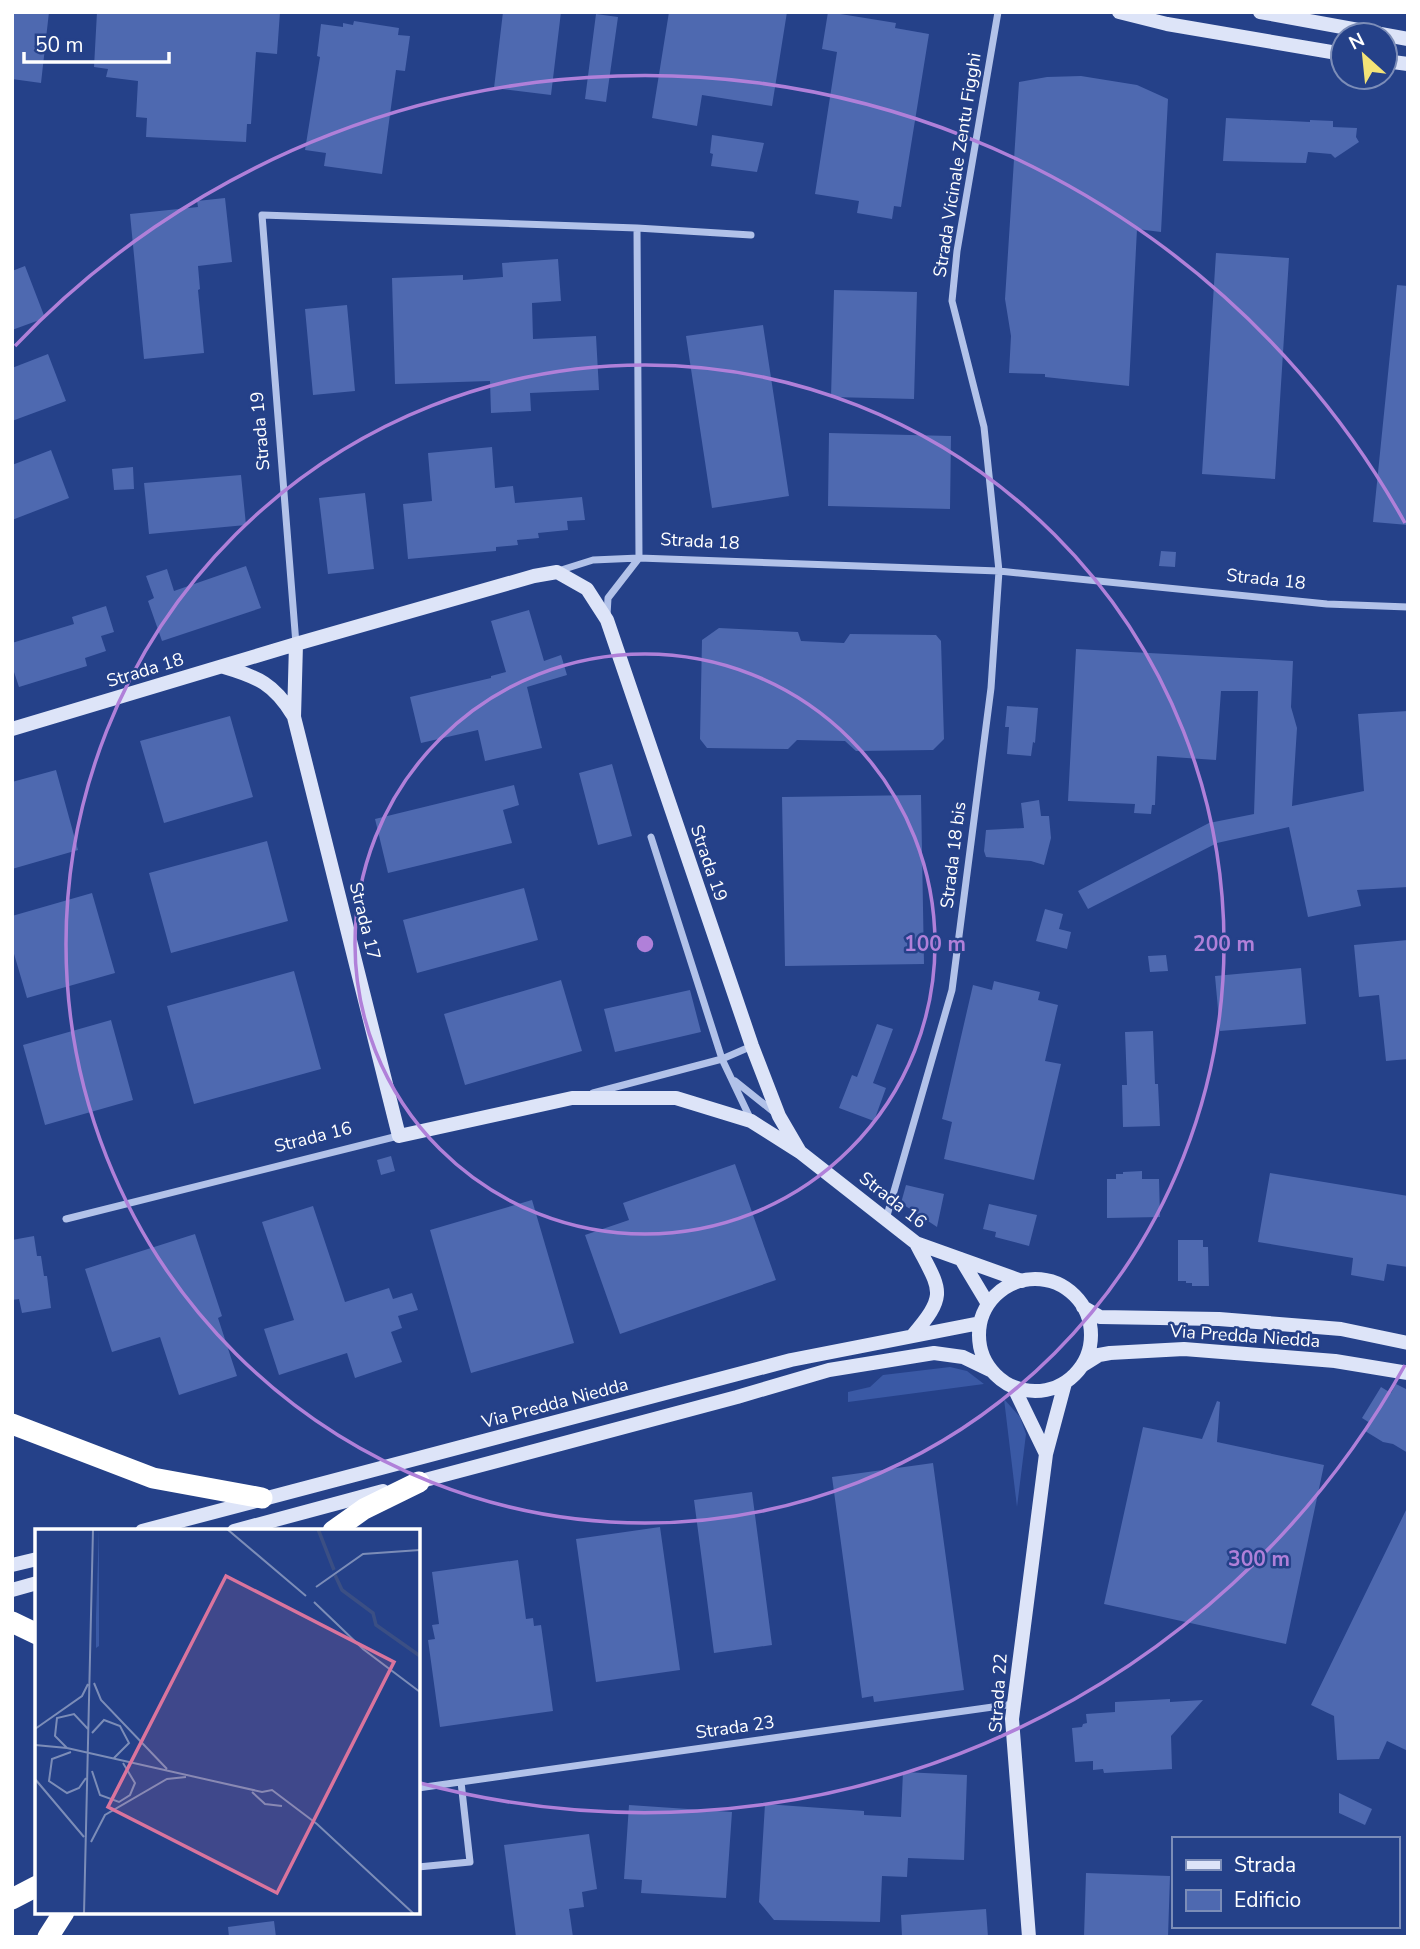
<svg xmlns="http://www.w3.org/2000/svg" width="1420" height="1949" viewBox="0 0 1420 1949" font-family="'Nunito Sans',sans-serif">
  <style>
    .green { fill: #3a59a5 }
    .building { fill: #4e69b0 }
    .lines { fill: none; stroke-linecap: round; stroke-linejoin: round }
    .street { stroke: #b2c2e9; stroke-width: 7 }
    .secondary { stroke: #dde4f8; stroke-width: 14 }
    .highway { stroke: #fff; stroke-width: 21 }
    .ring { fill: none; stroke: #b080d9; stroke-width: 3.5 }
    .labels { text-anchor: middle; stroke-width: 5; stroke-linejoin: round; paint-order: stroke }
    .street-label { font-size: 18px; fill: #fff; stroke: #254189 }
    .inset-river { fill: none; stroke: #3b4f84; stroke-width: 3.5 }
    .inset-road { fill: none; stroke: #7c8db8; stroke-width: 2 }
    .view { fill: #da749d; fill-opacity: 0.15; stroke: #da749d; stroke-width: 3.5 }
    .inset-edge { fill: none; stroke: #fff; stroke-width: 3.5 }
    .centre { fill: #b080d9; stroke: #254189; stroke-width: 3.5 }
    .ring-label { font-size: 21px; text-anchor: middle; font-weight: bold; fill: #b080d9; stroke: #254189; stroke-width: 5; stroke-linejoin: round; paint-order: stroke }
  </style>
  <rect width="100%" height="100%" fill="#254189"/>
  <path class="green" d="M 950,1367 L 967,1371 L 984,1384 L 848,1402 L 848,1392 L 870,1387 L 883,1375 Z
    M 1004,1399 L 1020,1417 L 1026,1434 L 1017,1507 Z"/>
  <path class="building" d="M 12,12 L 49,12 L 41,83 L 12,79 Z
    M 97,12 L 280,12 L 277,54 L 256,52 L 251,124 L 247,124 L 246,142 L 146,137 L 147,118 L 136,117 L 138,81 L 106,77 L 108,69 L 94,67 Z
    M 503,12 L 561,12 L 551,95 L 494,88 Z
    M 669,12 L 787,12 L 772,106 L 702,95 L 697,126 L 652,118 Z
    M 828,12 L 896,23 L 895,28 L 929,34 L 901,207 L 894,206 L 892,219 L 857,213 L 859,201 L 815,194 L 837,52 L 822,49 Z
    M 596,14 L 618,17 L 606,102 L 585,99 Z
    M 354,21 L 399,28 L 398,35 L 410,36 L 405,71 L 396,70 L 382,174 L 324,166 L 326,153 L 305,150 L 320,57 L 317,56 L 321,24 L 343,27 L 343,23 L 353,25 Z
    M 1081,76 L 1137,85 L 1168,99 L 1161,232 L 1137,229 L 1129,386 L 1045,377 L 1045,374 L 1009,373 L 1011,336 L 1005,299 L 1019,82 L 1047,77 Z
    M 1226,118 L 1310,122 L 1310,120 L 1333,121 L 1333,127 L 1357,128 L 1356,137 L 1359,142 L 1335,158 L 1331,154 L 1308,152 L 1306,163 L 1223,161 Z
    M 712,135 L 764,143 L 757,172 L 711,166 L 713,154 L 710,153 Z
    M 225,198 L 232,262 L 198,266 L 200,289 L 198,290 L 204,353 L 144,359 L 130,214 L 198,207 L 197,201 Z
    M 1216,253 L 1289,258 L 1275,479 L 1202,474 Z
    M 558,259 L 561,301 L 532,303 L 533,339 L 596,336 L 599,390 L 530,393 L 531,411 L 491,413 L 490,381 L 395,384 L 392,278 L 463,275 L 463,280 L 503,277 L 502,263 Z
    M 25,266 L 45,318 L 12,330 L 12,271 Z
    M 1397,285 L 1408,286 L 1408,525 L 1373,522 Z
    M 834,290 L 917,292 L 914,399 L 831,397 Z
    M 347,305 L 355,391 L 313,395 L 305,309 Z
    M 763,325 L 789,496 L 712,508 L 686,336 Z
    M 48,354 L 66,401 L 12,421 L 12,368 Z
    M 829,433 L 951,436 L 950,509 L 828,506 Z
    M 492,447 L 495,488 L 513,486 L 515,503 L 582,497 L 585,520 L 567,521 L 568,530 L 538,533 L 539,538 L 517,540 L 518,545 L 496,547 L 496,551 L 408,559 L 403,504 L 432,501 L 428,453 Z
    M 51,450 L 69,498 L 12,520 L 12,465 Z
    M 133,467 L 134,489 L 114,490 L 112,469 Z
    M 241,475 L 246,525 L 149,534 L 144,483 Z
    M 365,493 L 374,569 L 328,574 L 319,498 Z
    M 1161,551 L 1176,552 L 1175,567 L 1159,566 Z
    M 246,566 L 261,608 L 162,641 L 148,601 L 154,598 L 146,576 L 167,569 L 174,591 Z
    M 106,606 L 114,632 L 101,636 L 106,651 L 85,658 L 87,666 L 19,687 L 12,666 L 12,643 L 74,624 L 72,617 Z
    M 529,610 L 544,661 L 561,655 L 567,675 L 527,687 L 542,748 L 485,761 L 478,730 L 421,743 L 410,697 L 491,678 L 491,676 L 506,672 L 491,621 Z
    M 719,628 L 798,632 L 801,641 L 844,643 L 850,634 L 936,635 L 941,641 L 944,739 L 933,750 L 856,751 L 845,741 L 797,740 L 788,749 L 707,748 L 700,739 L 702,640 Z
    M 1076,649 L 1293,661 L 1291,707 L 1297,728 L 1292,806 L 1364,791 L 1358,714 L 1408,711 L 1408,887 L 1357,890 L 1361,906 L 1308,917 L 1289,827 L 1217,843 L 1088,909 L 1078,891 L 1209,823 L 1254,814 L 1258,691 L 1221,691 L 1216,760 L 1157,756 L 1155,805 L 1152,805 L 1151,814 L 1134,813 L 1135,804 L 1068,801 Z
    M 1007,706 L 1038,708 L 1035,743 L 1033,742 L 1031,756 L 1007,754 L 1009,727 L 1005,727 Z
    M 230,716 L 253,797 L 164,823 L 140,741 Z
    M 612,764 L 632,836 L 598,845 L 579,773 Z
    M 56,770 L 78,850 L 12,869 L 12,782 Z
    M 514,785 L 519,805 L 503,810 L 512,843 L 388,873 L 375,819 Z
    M 921,795 L 924,964 L 785,966 L 782,797 Z
    M 1039,800 L 1041,816 L 1049,816 L 1051,838 L 1044,865 L 1031,861 L 986,857 L 984,851 L 986,830 L 1024,828 L 1021,803 Z
    M 267,841 L 288,921 L 171,953 L 149,873 Z
    M 524,888 L 538,940 L 417,973 L 403,920 Z
    M 92,893 L 115,973 L 27,998 L 12,947 L 12,916 Z
    M 1045,909 L 1063,914 L 1059,929 L 1071,932 L 1067,949 L 1036,941 Z
    M 1408,940 L 1408,1059 L 1386,1061 L 1379,995 L 1359,997 L 1354,945 Z
    M 1166,955 L 1168,971 L 1150,972 L 1148,956 Z
    M 1301,968 L 1306,1024 L 1220,1031 L 1215,976 Z
    M 294,971 L 321,1069 L 194,1104 L 167,1006 Z
    M 561,980 L 582,1051 L 465,1085 L 444,1014 Z
    M 994,981 L 1040,992 L 1038,1000 L 1058,1005 L 1045,1061 L 1061,1064 L 1034,1180 L 944,1159 L 952,1122 L 942,1119 L 973,985 L 992,990 Z
    M 690,990 L 701,1032 L 615,1052 L 604,1009 Z
    M 111,1020 L 133,1100 L 45,1125 L 23,1045 Z
    M 877,1024 L 893,1029 L 873,1083 L 886,1088 L 874,1121 L 839,1108 L 852,1075 L 857,1077 Z
    M 1153,1031 L 1155,1084 L 1158,1084 L 1160,1126 L 1123,1127 L 1122,1085 L 1127,1085 L 1125,1032 Z
    M 391,1156 L 395,1171 L 381,1175 L 377,1160 Z
    M 735,1164 L 776,1280 L 620,1334 L 585,1235 L 629,1220 L 623,1203 Z
    M 1142,1171 L 1142,1179 L 1159,1179 L 1160,1217 L 1107,1218 L 1107,1179 L 1116,1179 L 1116,1174 L 1123,1174 L 1123,1172 Z
    M 1270,1173 L 1408,1196 L 1408,1267 L 1387,1264 L 1384,1281 L 1351,1275 L 1353,1258 L 1258,1242 Z
    M 906,1185 L 944,1194 L 937,1227 L 901,1203 Z
    M 532,1200 L 574,1343 L 471,1373 L 430,1230 Z
    M 989,1204 L 1037,1215 L 1029,1246 L 995,1237 L 996,1232 L 983,1229 Z
    M 313,1206 L 345,1302 L 389,1288 L 393,1299 L 412,1293 L 418,1310 L 398,1316 L 402,1328 L 391,1332 L 402,1362 L 355,1378 L 347,1353 L 279,1375 L 264,1329 L 294,1320 L 262,1222 Z
    M 195,1234 L 222,1316 L 218,1318 L 237,1376 L 179,1395 L 160,1337 L 112,1352 L 85,1269 Z
    M 34,1236 L 37,1256 L 41,1256 L 44,1276 L 47,1276 L 51,1308 L 22,1313 L 19,1299 L 12,1300 L 12,1240 Z
    M 1178,1240 L 1203,1240 L 1203,1247 L 1208,1247 L 1209,1286 L 1192,1286 L 1192,1283 L 1186,1283 L 1186,1281 L 1178,1281 Z
    M 1396,1384 L 1408,1390 L 1408,1453 L 1393,1444 L 1383,1442 L 1365,1431 L 1370,1423 L 1362,1418 L 1381,1387 L 1391,1393 Z
    M 1217,1401 L 1220,1402 L 1217,1442 L 1324,1465 L 1286,1644 L 1104,1604 L 1143,1427 L 1202,1439 Z
    M 933,1463 L 964,1690 L 874,1702 L 873,1696 L 862,1698 L 832,1477 Z
    M 752,1492 L 772,1645 L 714,1653 L 694,1500 Z
    M 1408,1506 L 1408,1751 L 1387,1741 L 1379,1759 L 1337,1760 L 1334,1716 L 1311,1705 Z
    M 660,1527 L 680,1670 L 596,1682 L 576,1539 Z
    M 518,1560 L 526,1619 L 533,1618 L 534,1626 L 541,1625 L 553,1711 L 440,1727 L 428,1640 L 435,1639 L 432,1625 L 439,1624 L 432,1572 Z
    M 1170,1699 L 1170,1702 L 1203,1700 L 1171,1736 L 1172,1769 L 1104,1773 L 1103,1769 L 1093,1770 L 1093,1761 L 1075,1762 L 1072,1728 L 1082,1727 L 1083,1724 L 1087,1723 L 1086,1714 L 1115,1712 L 1115,1702 Z
    M 903,1772 L 967,1775 L 964,1860 L 908,1858 L 907,1877 L 882,1876 L 880,1922 L 774,1920 L 759,1902 L 765,1804 L 864,1811 L 864,1815 L 901,1817 Z
    M 1339,1793 L 1372,1809 L 1365,1825 L 1339,1813 Z
    M 629,1805 L 732,1812 L 726,1898 L 641,1893 L 642,1880 L 624,1879 Z
    M 589,1834 L 597,1889 L 582,1892 L 584,1907 L 569,1909 L 573,1937 L 516,1937 L 504,1845 Z
    M 1086,1873 L 1170,1876 L 1168,1937 L 1084,1937 Z
    M 986,1909 L 988,1937 L 902,1937 L 901,1915 Z
    M 274,1921 L 276,1937 L 229,1937 L 228,1927 Z"/>
  <g class="lines">
    <path class="street" d="M 558,571 L 593,560 L 639,558 L 999,571 L 1327,604 L 1408,607
      M 607,615 L 608,598 L 639,558 L 637,228
      M 296,644 L 262,215 L 637,228 L 751,235
      M 651,837 L 722,1059 L 751,1120
      M 735,1081 L 775,1113
      M 593,1093 L 722,1059 L 752,1046
      M 66,1219 L 398,1136
      M 886,1219 L 952,990 L 991,688 L 999,571 L 984,427 L 952,301 L 957,251 L 998,12
      M 418,1788 L 1014,1704
      M 418,1867 L 470,1862 L 461,1782"/>
    <path class="secondary" d="M 1119,12 L 1167,24 L 1343,54
      M 1260,12 L 1408,39
      M 1385,61 L 1408,64
      M 296,644 L 294,717 L 399,1136 L 572,1098 L 676,1098 L 751,1121 L 800,1152 L 916,1243 L 1022,1281
      M 224,667 C 258,677 274,684 293,715
      M 12,729 L 296,644 L 534,576 L 557,572 L 587,589 L 607,620 L 752,1046 L 779,1116 L 800,1152
      M 961,1259 L 988,1304
      M979 1335a56 56 0 1 1 112 0a56 56 0 1 1-112 0Z
      M 1083,1307 L 1100,1317 L 1219,1319 L 1341,1329 L 1408,1343
      M 913,1335 C 949,1293 940,1290 916,1243
      M 1083,1365 L 1099,1355 L 1110,1353 L 1184,1349 L 1335,1361 L 1408,1373
      M 1014,1388 L 1046,1454
      M 410,1484 L 737,1397 L 829,1370 L 934,1353 L 963,1357 L 990,1370
      M 142,1531 L 791,1360 L 980,1323
      M 234,1531 L 383,1491
      M 12,1565 L 37,1559
      M 12,1590 L 37,1583
      M 1029,1937 L 1012,1719 L 1046,1454 L 1065,1383"/>
    <path class="highway" d="M 12,1424 L 153,1478 L 262,1498
      M 333,1531 L 364,1509 L 419,1482
      M 12,1622 L 37,1634
      M 12,1899 L 37,1886
      M 48,1937 L 64,1912"/>
  </g>
  <g class="ring">
    <circle cx="645" cy="944" r="290"/>
    <circle cx="645" cy="944" r="579"/>
    <path d="M1405 1365A869 869 0 0 1 420 1783M15 346A869 869 0 0 1 1405 523"/>
  </g>
  <g class="labels">
    <g class="street-label">
      <text transform="translate(957 165) rotate(-81)" y="6">Strada Vicinale Zentu Figghi</text>
      <text transform="translate(260 431) rotate(-95)" y="6">Strada 19</text>
      <text transform="translate(700 541) rotate(3)" y="6">Strada 18</text>
      <text transform="translate(1266 579) rotate(6)" y="6">Strada 18</text>
      <text transform="translate(145 670) rotate(-17)" y="6">Strada 18</text>
      <text transform="translate(953 855) rotate(-83)" y="6">Strada 18 bis</text>
      <text transform="translate(709 863) rotate(71)" y="6">Strada 19</text>
      <text transform="translate(365 921) rotate(76)" y="6">Strada 17</text>
      <text transform="translate(313 1137) rotate(-14)" y="6">Strada 16</text>
      <text transform="translate(893 1200) rotate(38)" y="6">Strada 16</text>
      <text transform="translate(1245 1336) rotate(4)" y="6">Via Predda Niedda</text>
      <text transform="translate(555 1403) rotate(-15)" y="6">Via Predda Niedda</text>
      <text transform="translate(998 1693) rotate(-86)" y="6">Strada 22</text>
      <text transform="translate(735 1727) rotate(-8)" y="6">Strada 23</text>
    </g>
  </g>
  <g transform="translate(35 1529)">
    <rect width="385" height="385" fill="#254189"/>
    <path d="M 64,0 L 64,117 L 61,119 L 61,88 Z" fill="#3a59a5"/>
    <path class="inset-river" d="M 283,0 L 299,41M 300,46 L 307,61 L 338,84 L 341,96 L 385,127"/>
    <path class="inset-road" d="M 192,0 L 271,67M 281,58 L 328,25 L 385,21M 279,73 L 328,120 L 385,163M 59,154 L 66,171 L 132,240M 0,200 L 47,167 L 53,155M 57,204 L 69,191 L 85,197 L 94,214 L 79,229M 0,216 L 32,219 L 227,263 L 237,261 L 282,295 L 379,385M 32,219 L 20,207 L 22,189 L 39,185 L 53,200M 36,223 L 17,230 L 14,252 L 32,264 L 44,259 L 51,249M 57,242 L 65,266 L 84,273 L 95,266 L 100,254 L 88,234M 0,250 L 49,308M 217,263 L 230,275 L 247,277M 56,313 L 70,286 L 132,250 L 151,248M 49,385 L 58,0"/>
    <path class="view" d="M 191,47 L 359,133 L 242,364 L 73,278 Z"/>
    <rect width="385" height="385" class="inset-edge"/>
  </g>
  <circle cx="645" cy="944" r="10" class="centre"/>
  <g class="ring-label">
    <text x="935" y="951">100 m</text>
    <text x="1224" y="951">200 m</text>
    <text x="1259" y="1566">300 m</text>
  </g>
  <rect width="1420" height="1949" fill="none" stroke="#ffffff" stroke-width="28"/>
  <rect x="1172" y="1837" width="228" height="91" fill="#254189" stroke="#7c8db8" stroke-width="2"/>
  <rect x="1186" y="1860" width="35" height="10" fill="#dde4f8" stroke="#7c8db8" stroke-width="2"/>
  <text x="1234" y="1872" font-size="21" fill="#ffffff">Strada</text>
  <rect x="1186" y="1890" width="35" height="21" fill="#4e69b0" stroke="#7c8db8" stroke-width="2"/>
  <text x="1234" y="1907" font-size="21" fill="#ffffff">Edificio</text>
  <g transform="translate(1364 56) rotate(333)"><circle r="33" fill="#254189" stroke="#7c8db8" stroke-width="2"/>
  <path d="M0-5L12 26L0 18L-12 26Z" fill="#f3e377"/>
  <text y="-10" font-size="19" font-weight="bold" text-anchor="middle" fill="#ffffff">N</text>
  </g>
  <path d="M24 52v10h145v-10" fill="none" stroke="#ffffff" stroke-width="3.5"/>
  <text x="35" y="52" font-size="21" fill="#ffffff" stroke="#254189" stroke-width="5" paint-order="stroke">50 m</text>
</svg>
